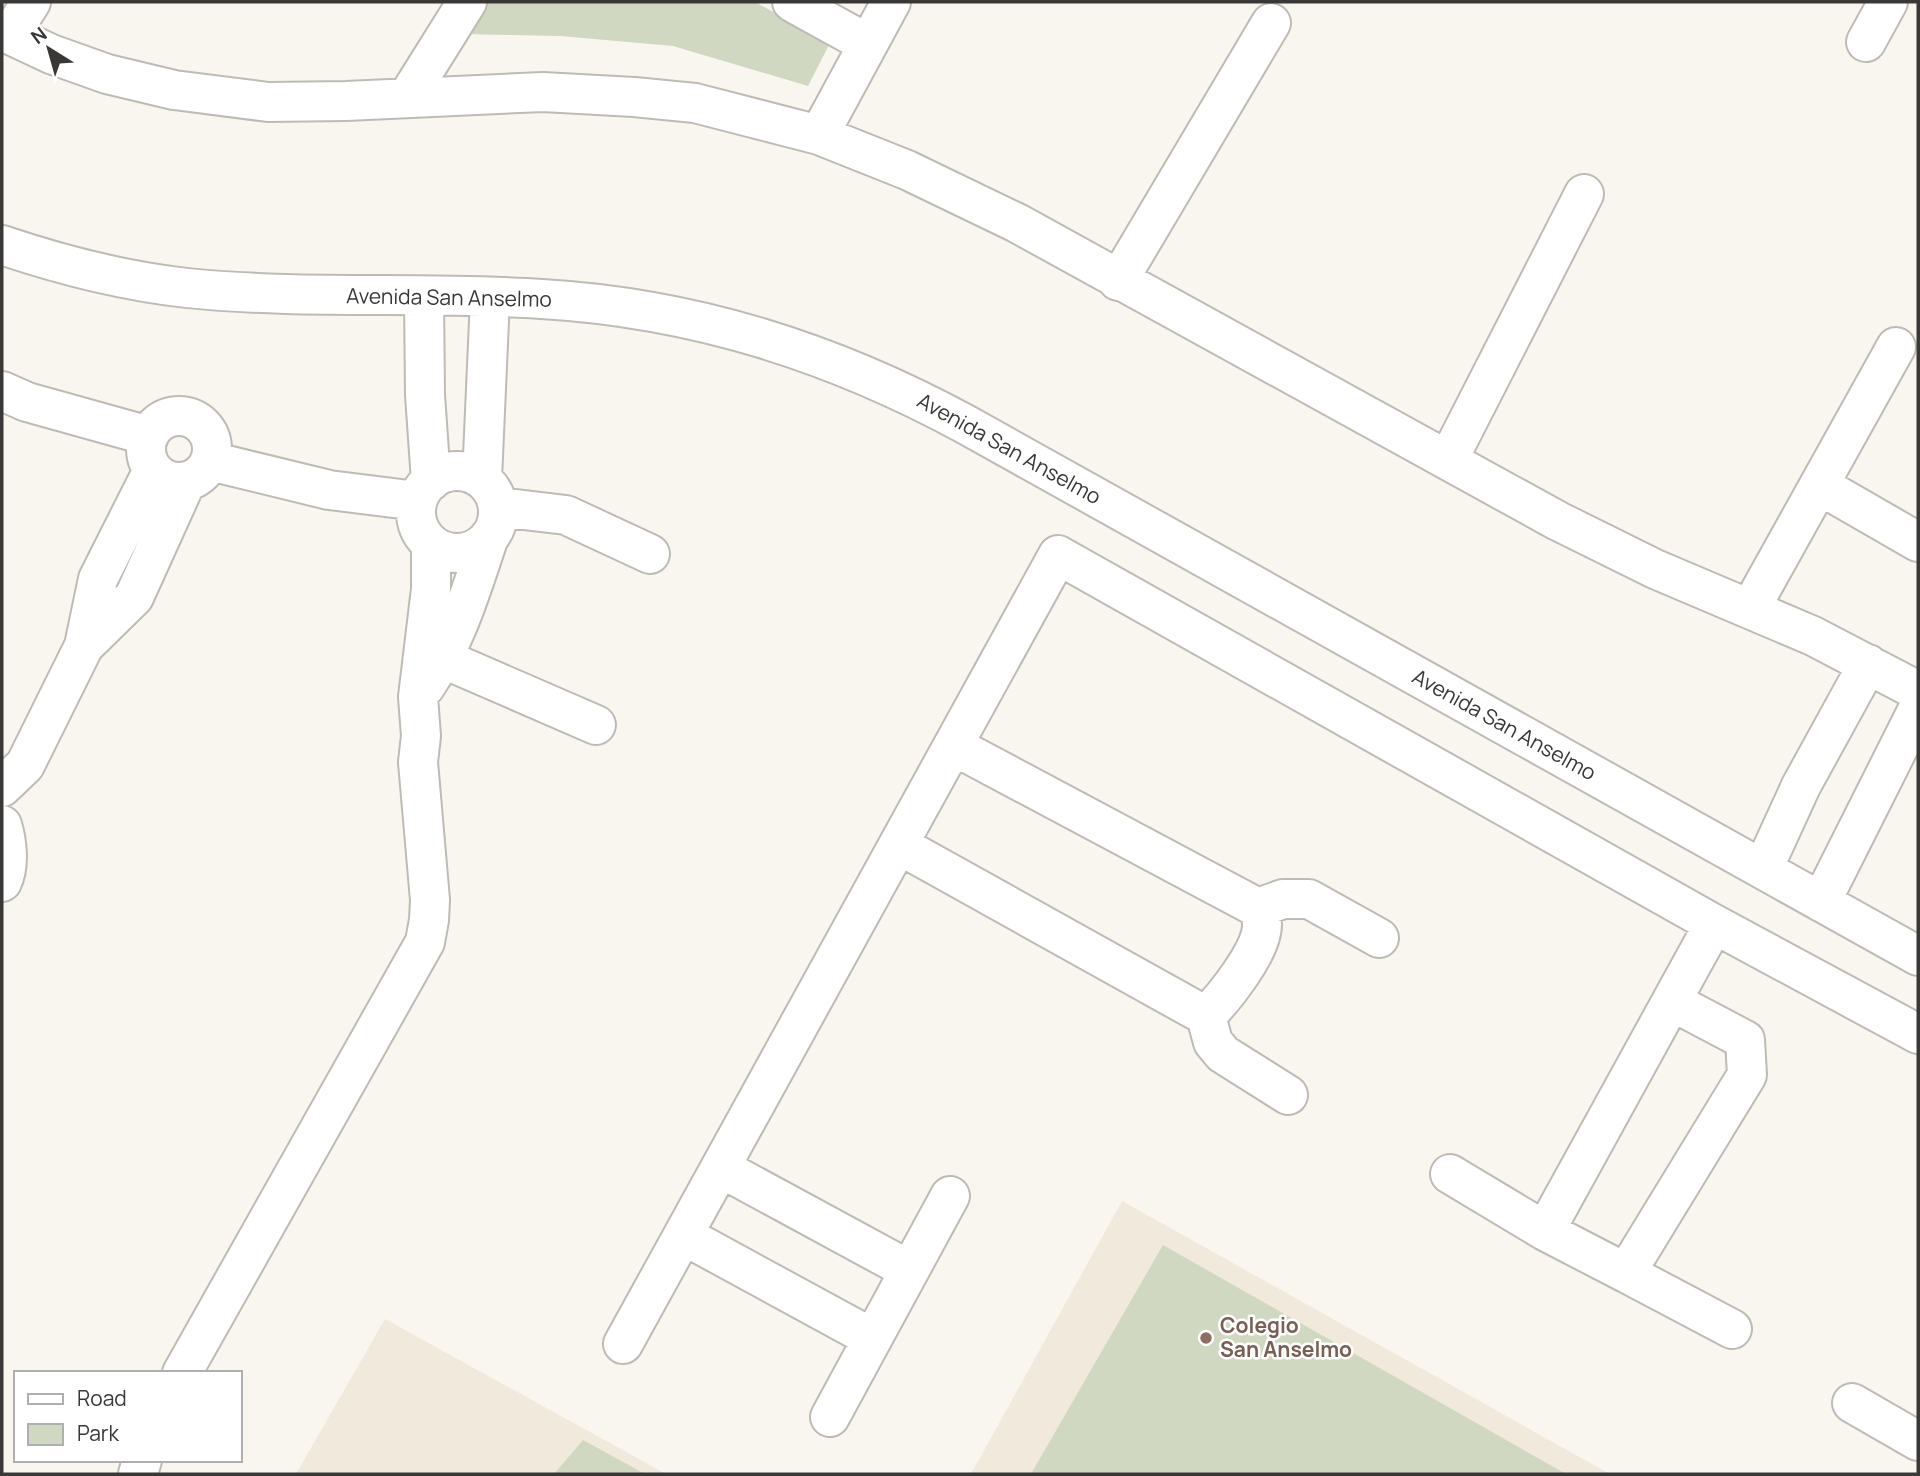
<svg xmlns="http://www.w3.org/2000/svg" width="1920" height="1476" viewBox="0 0 1920 1476" font-family="Manrope,sans-serif">
  <style>
    .built { fill: #f0e9dc }
    .green { fill: #d0d8c1 }
    .lines { fill: none; stroke-linecap: round; stroke-linejoin: round }
    .minor-casing { stroke: #bebbb5; stroke-width: 42 }
    .minor { stroke: #fff; stroke-width: 38 }
    .education-dot { fill: #8d6e63; stroke: #fff; stroke-width: 2.5 }
    .labels { text-anchor: middle; stroke-width: 5; stroke-linejoin: round; paint-order: stroke }
    .street-label { font-size: 21px; fill: #3a3836; stroke: #fff }
    .education-label { font-size: 21px; font-weight: bold; fill: #785e54; stroke: #fff; text-anchor: start }
  </style>
  <rect width="100%" height="100%" fill="#f9f6ef"/>
  <path class="built" d="M 1122,1201 L 1610,1474 L 971,1474 Z
    M 385,1319 L 666,1474 L 296,1474 Z"/>
  <path class="green" d="M 482,2 L 755,2 L 830,43 L 808,86 L 673,46 L 560,36 L 460,34 Z
    M 1163,1245 L 1566,1474 L 1031,1474 Z
    M 583,1440 L 645,1474 L 554,1474 Z"/>
  <g class="lines">
    <g class="minor-casing">
      <path id="minor" d="M 792,2 L 868,44
        M 2,31 L 51,54 L 107,74 L 174,90 L 268,102 L 346,101 L 543,92 L 634,97 L 695,103 L 819,135 L 907,170 L 1017,223 L 1558,521 L 1655,569 L 1813,636 L 1918,691
        M 10,35 L 31,2
        M 1866,42 L 1888,2
        M 407,98 L 467,2
        M 819,135 L 891,2
        M 2,245 C 61,265 125,281 187,288 C 305,300 424,291 542,299 C 694,308 832,352 965,424 L 1918,956
        M 1118,281 L 1271,23
        M 424,296 L 425,395 L 431,481
        M 2,391 L 27,402 L 149,436
        M146 449a33 33 0 1 1 66 0a33 33 0 1 1-66 0Z
        M 1449,458 L 1584,194
        M 210,461 L 329,490 L 417,501
        M416 512a41 41 0 1 1 82 0a41 41 0 1 1-82 0Z
        M 482,479 L 490,298
        M 1819,485 L 1918,542
        M 498,507 L 566,515 L 650,554
        M 1750,609 L 1896,347
        M 84,646 L 134,597 L 186,482
        M 444,659 L 596,725
        M 425,687 C 457,640 471,590 489,537
        M 954,746 L 1258,908 L 1283,899 L 1309,899 L 1379,938
        M 2,787 L 25,765 L 84,646 L 98,579 L 153,470
        M 2,825 C 7,841 10,866 2,882
        M 899,845 L 1206,1016 L 1213,1042 L 1223,1054 L 1288,1095
        M 1763,869 L 1801,786 L 1868,664
        M 1821,902 L 1918,709
        M 1673,1002 L 1745,1040 L 1747,1075 L 1626,1273 L 1545,1231 L 1714,924
        M 1206,1016 C 1224,998 1262,951 1262,925 C 1262,920 1260,913 1258,908
        M 721,1168 L 909,1270
        M 1450,1174 L 1545,1231
        M 683,1235 L 872,1338
        M 1626,1273 L 1732,1329
        M 623,1344 L 1058,555 L 1714,924 L 1918,1034
        M 182,1373 L 425,942 L 429,920 L 430,900 L 418,762 L 421,736 L 418,697 L 431,589 L 431,545
        M 1852,1403 L 1918,1441
        M 830,1417 L 950,1196
        M 138,1474 L 142,1460"/>
    </g>
    <use href="#minor" class="minor"/>
  </g>
  <circle class="education-dot" cx="1206" cy="1338" r="7"/>
  <g class="labels">
    <g class="street-label">
      <text transform="translate(449 298) rotate(1)" y="7">Avenida San Anselmo</text>
      <text transform="translate(1009 449) rotate(29)" y="7">Avenida San Anselmo</text>
      <text transform="translate(1504 725) rotate(29)" y="7">Avenida San Anselmo</text>
    </g>
    <g class="education-label">
      <text x="1220" y="1333">Colegio<tspan x="1220" dy="24">San Anselmo</tspan></text>
    </g>
  </g>
  <rect width="1920" height="1476" fill="none" stroke="#3a3836" stroke-width="7"/>
  <rect x="14" y="1371" width="228" height="91" fill="#ffffff" stroke="#b0afaf" stroke-width="2"/>
  <rect x="28" y="1394" width="35" height="10" fill="#ffffff" stroke="#b0afaf" stroke-width="2"/>
  <text x="77" y="1406" font-size="21" fill="#3a3836">Road</text>
  <rect x="28" y="1424" width="35" height="21" fill="#d0d8c1" stroke="#b0afaf" stroke-width="2"/>
  <text x="77" y="1441" font-size="21" fill="#3a3836">Park</text>
  <g transform="translate(49 49) rotate(323)" stroke="#ffffff" stroke-width="5" paint-order="stroke">
  <path d="M0-5L12 26L0 18L-12 26Z" fill="#3a3836"/>
  <text y="-10" font-size="19" font-weight="bold" text-anchor="middle" fill="#3a3836">N</text>
  </g>
</svg>
